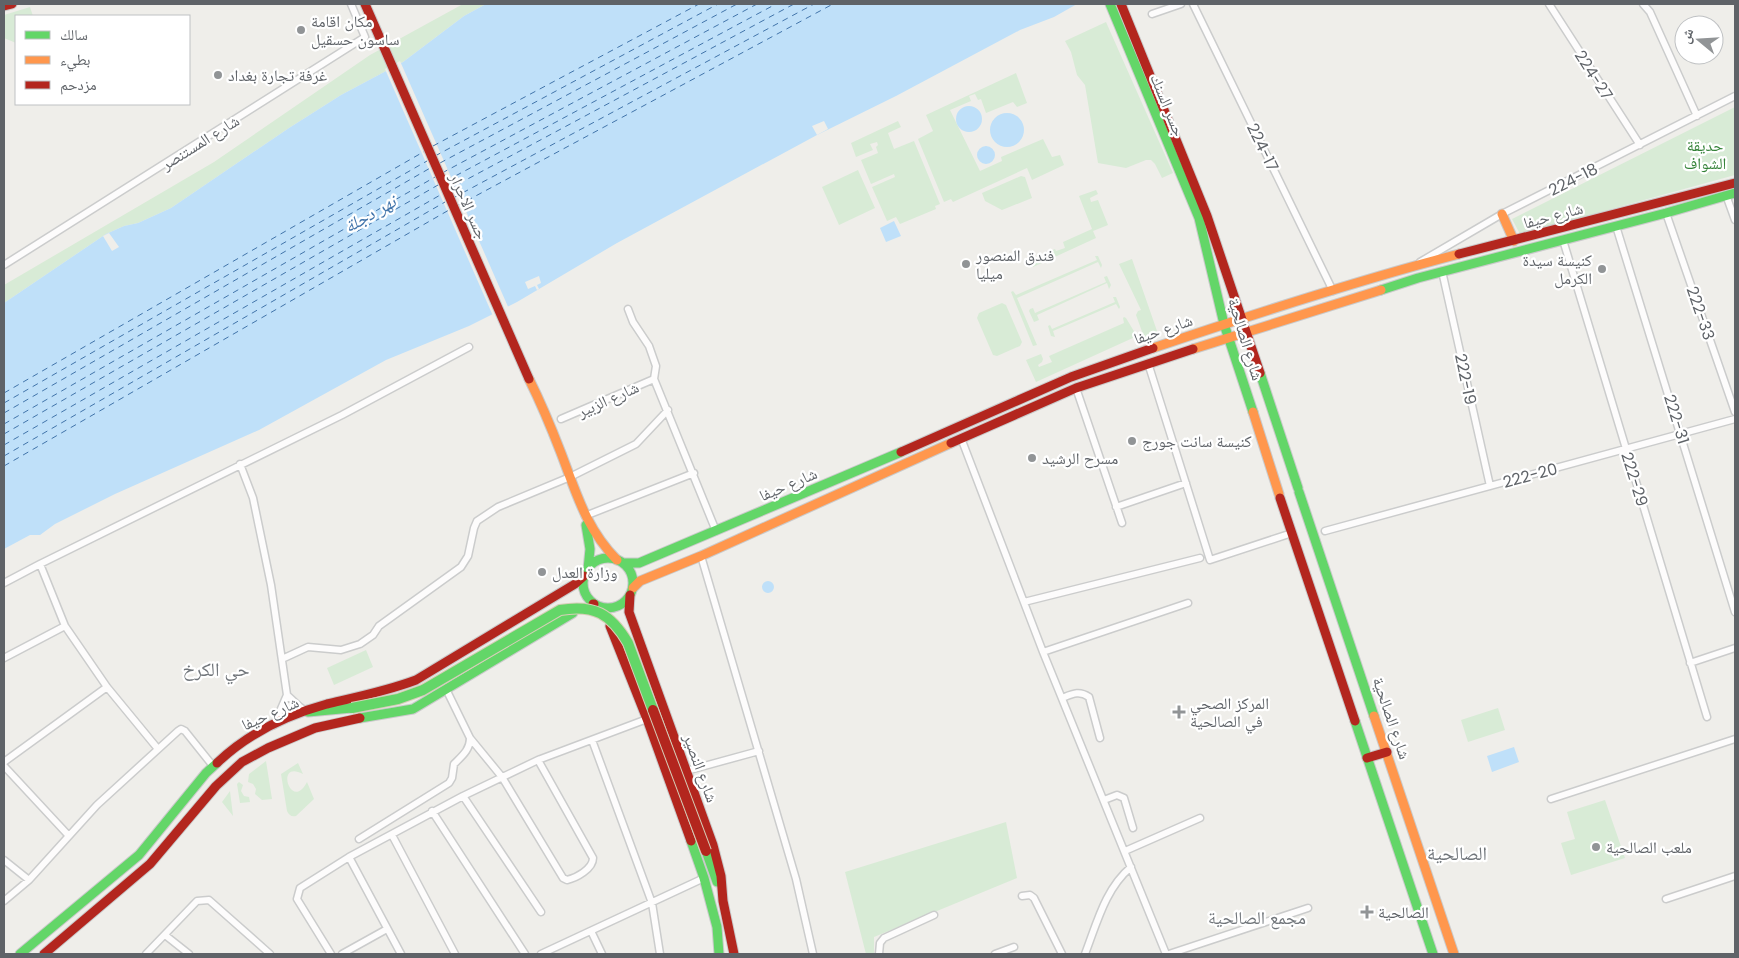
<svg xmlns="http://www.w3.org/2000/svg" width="1739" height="958" viewBox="0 0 1739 958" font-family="Poppins,'Noto Naskh Arabic',sans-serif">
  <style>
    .green { fill: #d8ebd6 }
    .water { fill: #bfe0f9 }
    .pier { fill: #efeeea }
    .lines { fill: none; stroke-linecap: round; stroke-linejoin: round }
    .ferry { stroke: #4174aa; stroke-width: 1; stroke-dasharray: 6 5; stroke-linecap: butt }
    .street-casing { stroke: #cbcccc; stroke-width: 9 }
    .fast-casing { stroke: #cacacb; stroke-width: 11 }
    .slow-casing { stroke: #cacacb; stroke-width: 11 }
    .jam-casing { stroke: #cacacb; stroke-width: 11 }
    .street { stroke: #fdfcfc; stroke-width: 6 }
    .fast { stroke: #63d668; stroke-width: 9 }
    .slow { stroke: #ff974d; stroke-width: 9 }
    .jam { stroke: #b3261e; stroke-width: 9 }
    .fast-bridge-casing { stroke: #d7ceb8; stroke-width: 12; stroke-linecap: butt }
    .jam-bridge-casing { stroke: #d7ceb8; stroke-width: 12; stroke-linecap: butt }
    .fast-bridge { stroke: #63d668; stroke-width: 10 }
    .jam-bridge { stroke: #b3261e; stroke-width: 10 }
    .poi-dot { fill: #919496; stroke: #fff; stroke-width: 2 }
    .labels { text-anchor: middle; stroke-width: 4.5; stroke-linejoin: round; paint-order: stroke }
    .poi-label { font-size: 16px; fill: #5f6368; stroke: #fff; text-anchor: start }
    .street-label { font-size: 16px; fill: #5f6368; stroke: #fff }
    .park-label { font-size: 16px; fill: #348238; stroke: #fff }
    .water-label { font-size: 18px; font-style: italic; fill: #4174aa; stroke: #fff }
    .neighbourhood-label { font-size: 18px; fill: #70757a; stroke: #fff }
    .quarter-label { font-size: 19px; fill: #70757a; stroke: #fff }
  </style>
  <rect width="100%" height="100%" fill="#efeeea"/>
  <path class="green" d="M 463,4 L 486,4 L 464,16 L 403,62 L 341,95 L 289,128 L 171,208 L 138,223 L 124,226 L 106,234 L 4,303 L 4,285 L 214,162 L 370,55 Z
    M 30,7 L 33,16 L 16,16 L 16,43 L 4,38 L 4,15 Z
    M 1106,22 L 1173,173 L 1162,178 L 1155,164 L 1151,160 L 1146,160 L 1126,168 L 1098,163 L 1085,85 L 1077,75 L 1071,52 L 1065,41 Z
    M 1016,73 L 1027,103 L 1017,107 L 1013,102 L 986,113 L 981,99 L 978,100 L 975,94 L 969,96 L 971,101 L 950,110 L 980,171 L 1002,161 L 1001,157 L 1043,139 L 1052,157 L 1060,155 L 1064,165 L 1032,180 L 1027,168 L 953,202 L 951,199 L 944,202 L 918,139 L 933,131 L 926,115 Z
    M 1735,107 L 1735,175 L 1520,234 L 1512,219 Z
    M 898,121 L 901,127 L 888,133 L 894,149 L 914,141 L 940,204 L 935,206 L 936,209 L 900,224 L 896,217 L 887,221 L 872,187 L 895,177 L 894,174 L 871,184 L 861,160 L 878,153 L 876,147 L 878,145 L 877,142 L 870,144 L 873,150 L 856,157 L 851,143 Z
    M 858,170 L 875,208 L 839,225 L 822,187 Z
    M 1021,176 L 1025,177 L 1032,198 L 1002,210 L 985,201 L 982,193 Z
    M 1096,190 L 1098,194 L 1090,198 L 1091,202 L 1098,200 L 1108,225 L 1093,231 L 1096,238 L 1033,267 L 1031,259 L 1055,249 L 1056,251 L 1065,248 L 1063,242 L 1092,229 L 1079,196 Z
    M 1095,256 L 1098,256 L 1102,265 L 1101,268 L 1098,262 L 1017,298 L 1037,345 L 1033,346 L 1011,292 L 1013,291 L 1016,295 L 1097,260 Z
    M 1132,259 L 1157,331 L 1157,333 L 1144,337 L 1136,315 L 1138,311 L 1141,310 L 1119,264 Z
    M 1107,276 L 1111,285 L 1109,289 L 1107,283 L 1037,315 L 1039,320 L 1034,322 L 1029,311 L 1030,309 L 1033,308 L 1035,313 L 1106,282 L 1104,277 Z
    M 1113,297 L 1116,297 L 1120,307 L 1119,309 L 1116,304 L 1053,331 L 1055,337 L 1051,336 L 1048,326 L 1050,325 L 1052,329 L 1115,302 Z
    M 1002,303 L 1006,305 L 1022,342 L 1020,346 L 997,356 L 993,355 L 977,318 L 979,313 Z
    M 1124,317 L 1126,318 L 1135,333 L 1135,337 L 1036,382 L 1026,360 L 1041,354 L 1043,359 L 1042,362 L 1038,365 L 1039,367 L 1052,362 L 1049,356 L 1124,323 L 1123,318 Z
    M 366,650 L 373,667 L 334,685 L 327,668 Z
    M 1498,708 L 1505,730 L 1468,742 L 1461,720 Z
    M 266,761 L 272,799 L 262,800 L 255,794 L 256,789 L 253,784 L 248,782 L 249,774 Z
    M 298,763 L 303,774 C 274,759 291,813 307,782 L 314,799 L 296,816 C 291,817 289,815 287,811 L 281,774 Z
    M 239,782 L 243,785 L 241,791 L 244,796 L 249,797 L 250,802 L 240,803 L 237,784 Z
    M 230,791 L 233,816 L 222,802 Z
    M 1605,800 L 1625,858 L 1571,875 L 1561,843 L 1575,839 L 1567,812 Z
    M 1006,822 L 1017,878 L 874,937 L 874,954 L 866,954 L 845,872 Z"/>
  <path class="water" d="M 486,4 L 1077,4 L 1054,17 L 1020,30 L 896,96 L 817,135 L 617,243 L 517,302 L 469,326 L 386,360 L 259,430 L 115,494 L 55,524 L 40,535 L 30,535 L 4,549 L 4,303 L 106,234 L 124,226 L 138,223 L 171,208 L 289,128 L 341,95 L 403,62 L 464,16 Z
    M956 119a13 13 0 1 1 26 0a13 13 0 1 1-26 0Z
    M990 130a17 17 0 1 1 34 0a17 17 0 1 1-34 0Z
    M977 155a9 9 0 1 1 18 0a9 9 0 1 1-18 0Z
    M 894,221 L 901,236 L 886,242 L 880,228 Z
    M762 587a6 6 0 1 1 12 0a6 6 0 1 1-12 0Z
    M 1514,747 L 1519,762 L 1492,772 L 1487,756 Z"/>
  <path class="pier" d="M 400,61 L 509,309 L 493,316 L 385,69 Z
    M 824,121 L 828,129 L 817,135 L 812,126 Z
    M 109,233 L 119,247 L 112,251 L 103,236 Z
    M 539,276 L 541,283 L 537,285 L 539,289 L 537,290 L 535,286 L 528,289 L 525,282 Z"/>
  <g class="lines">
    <path class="ferry" d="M 433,146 L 699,4
      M 435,156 L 718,4
      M 440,163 L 737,4
      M 442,173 L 757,4
      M 446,181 L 776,4
      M 449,189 L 794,4
      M 453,198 L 814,4
      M 457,206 L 833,4
      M 4,393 L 425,151
      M 4,403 L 427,161
      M 4,413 L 432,167
      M 4,424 L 435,177
      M 4,434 L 438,185
      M 4,445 L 442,194
      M 4,456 L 445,202
      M 4,466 L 449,210"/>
    <g class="street-casing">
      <path id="street" d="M 1193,4 L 1333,291
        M 1549,4 L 1640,145
        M 1643,4 L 1650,12 L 1697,116
        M 1152,14 L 1181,4
        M 1726,195 L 1735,220
        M 1666,213 L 1735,412
        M 1616,226 L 1735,612
        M 1563,240 L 1707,717
        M 1420,262 L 1502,214 L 1735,96
        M 4,265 L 365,37 L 351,4
        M 1442,271 L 1490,486
        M 628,309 L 633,322 L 649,346 L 656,366 L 654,379 L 716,531
        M 1148,363 L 1210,560 L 1292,533
        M 1076,388 L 1122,523
        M 561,419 L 654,379
        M 961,438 L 1043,652 L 1166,954
        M 240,464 L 253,498 L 271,585 L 287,695 L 274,725
        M 1116,507 L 1186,483
        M 585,516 L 694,473
        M 1325,531 L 1735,419
        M 701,556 L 796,879 L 813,954
        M 40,564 L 65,626 L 107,687 L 158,749
        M 4,583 L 40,564 L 342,415 L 469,347
        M 1024,602 L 1200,558
        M 1043,652 L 1188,603
        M 4,658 L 65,626
        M 282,659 L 308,647 L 341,650 L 360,644 L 373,635 L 379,626 L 461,567 L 468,556 L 474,528 L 477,521 L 498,507 L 570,477 L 636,444 L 668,410
        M 1690,663 L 1735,648
        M 446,689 L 470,738 L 502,777 L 563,878 L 567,880 C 576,878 593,869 593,858 L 538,760
        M 287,695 L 300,707 L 307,712
        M 1062,698 C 1072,694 1079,690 1089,697 L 1100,738
        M 592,740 L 652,903 L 660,954
        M 4,762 L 107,687
        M 4,766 L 69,836
        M 686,771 L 759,751
        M 463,796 L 541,912
        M 1551,799 L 1735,739
        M 1104,800 L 1117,795 L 1124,798 L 1133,828
        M 432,811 L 525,954
        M 392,835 L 455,954
        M 359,839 L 449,783 L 452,778 L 454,764 C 462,756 470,750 470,738
        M 1125,851 L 1200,818
        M 349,857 L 401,954
        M 4,860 L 29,880
        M 1022,896 L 1030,895 L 1034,898 L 1062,954
        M 1666,899 L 1735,876
        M 4,901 L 29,880 L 97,805 L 178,731 L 181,729 L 185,731 L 213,766
        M 591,931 L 602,954
        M 165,935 L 189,954
        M 146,954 L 197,901 L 209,900 L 270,954
        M 331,954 L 297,899 L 300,888 L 349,857 L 463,796 L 538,760 L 647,719
        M 342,954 L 387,929
        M 541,954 L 704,878
        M 879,954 L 880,943 L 884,938 L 934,915
        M 995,954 L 1014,947
        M 1085,954 C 1097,923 1105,889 1131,867
        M 1169,954 L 1308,908"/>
    </g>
    <g class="fast-casing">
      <path id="fast" d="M 1110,4 L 1199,218 L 1224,324 L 1253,412
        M 1381,290 L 1418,278 L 1666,213 L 1735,193
        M 1260,373 L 1298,488
        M 1299,492 L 1374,716
        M 586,525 L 590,549 L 588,569
        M583 583a25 25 0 1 1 50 0a25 25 0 1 1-50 0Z
        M 623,563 L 639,563 L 901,452
        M 308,712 L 352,708
        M 360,718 L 413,709 L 573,613
        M 1355,721 L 1433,954
        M 691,841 L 704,878 L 717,927 L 719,954
        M 706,851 L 717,882
        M 20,954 L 139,855 L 206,773 L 217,763"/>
    </g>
    <g class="slow-casing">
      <path id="slow" d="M 1502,214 L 1514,241
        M 1153,348 C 1254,314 1356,281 1459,254
        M 1193,349 L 1381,290
        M 529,379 C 541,403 551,427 561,453 C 576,492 586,529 617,560
        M 1253,412 L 1279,494
        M 633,588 L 640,581 L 701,556 L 951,443
        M 1374,716 L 1454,954"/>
    </g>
    <g class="jam-casing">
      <path id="jam" d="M 365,4 L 529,379
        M 1121,4 L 1207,216 L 1260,373
        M 4,6 L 12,4
        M 1459,254 L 1735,183
        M 951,443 L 1076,388 L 1193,349
        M 901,452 L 1071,377 L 1153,348
        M 1280,498 L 1355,721
        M 630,595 L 629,612 L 713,845 L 721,876 L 723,901 L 734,954
        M 593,604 L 594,604
        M 610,626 L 647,719 L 691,841
        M 1367,758 L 1387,752
        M 217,763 C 247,734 287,715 327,704 C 357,697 387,691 416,680 L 575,584 L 584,576
        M 44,954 L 150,864 L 216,786 L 242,762 L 268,748 L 315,728 L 360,718"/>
    </g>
    <use href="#street" class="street"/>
    <use href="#fast" class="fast"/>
    <use href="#slow" class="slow"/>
    <use href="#jam" class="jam"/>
    <g class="fast-bridge-casing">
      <path id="fast-bridge" d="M 352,708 L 398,699 L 423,690 L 560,610 C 594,604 611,614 628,643 L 653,710"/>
    </g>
    <g class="jam-bridge-casing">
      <path id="jam-bridge" d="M 653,710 L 706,851"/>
    </g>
    <use href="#fast-bridge" class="fast-bridge"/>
    <use href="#jam-bridge" class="jam-bridge"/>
  </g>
  <g class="poi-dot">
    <circle cx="301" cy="30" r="5"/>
    <circle cx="218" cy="75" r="5"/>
    <circle cx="966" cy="264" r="5"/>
    <circle cx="1602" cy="269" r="5"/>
    <circle cx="1132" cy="441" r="5"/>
    <circle cx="1032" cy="458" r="5"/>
    <circle cx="542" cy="572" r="5"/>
    <path d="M1176.5 704.5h5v5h5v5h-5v5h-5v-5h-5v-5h5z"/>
    <circle cx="1596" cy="847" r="5"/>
    <path d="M1364.5 904.5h5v5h5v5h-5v5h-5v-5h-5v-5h5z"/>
  </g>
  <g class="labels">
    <g class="poi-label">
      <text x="311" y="27">مكان اقامة<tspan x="311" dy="18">ساسون حسقيل</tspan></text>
      <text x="228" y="81">غرفة تجارة بغداد</text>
      <text x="976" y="261">فندق المنصور<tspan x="976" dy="18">ميليا</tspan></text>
      <text x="1592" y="266" text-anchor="end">كنيسة سيدة<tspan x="1592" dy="18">الكرمل</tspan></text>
      <text x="1142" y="447">كنيسة سانت جورج</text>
      <text x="1042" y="464">مسرح الرشيد</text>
      <text x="552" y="578">وزارة العدل</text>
      <text x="1190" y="709">المركز الصحي<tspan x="1190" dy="18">في الصالحية</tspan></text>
      <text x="1606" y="853">ملعب الصالحية</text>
      <text x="1378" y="918">الصالحية</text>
    </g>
    <g class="street-label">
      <text transform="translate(1594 75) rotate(57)" y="6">224-27</text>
      <text transform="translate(1168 105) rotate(68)" y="6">جسر السنك</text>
      <text transform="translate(200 142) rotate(-32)" y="6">شارع المستنصر</text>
      <text transform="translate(1263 147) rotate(64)" y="6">224-17</text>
      <text transform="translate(1573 179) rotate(-27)" y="6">224-18</text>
      <text transform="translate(469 206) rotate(66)" y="6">جسر الاحرار</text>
      <text transform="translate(1553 215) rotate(-15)" y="6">شارع حيفا</text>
      <text transform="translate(1701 313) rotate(71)" y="6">222-33</text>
      <text transform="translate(1163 329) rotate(-19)" y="6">شارع حيفا</text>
      <text transform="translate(1246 339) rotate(73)" y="6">شارع الصالحية</text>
      <text transform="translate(1466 379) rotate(78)" y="6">222-19</text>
      <text transform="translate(608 399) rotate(-24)" y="6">شارع الزبير</text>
      <text transform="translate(1677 419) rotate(73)" y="6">222-31</text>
      <text transform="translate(1530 475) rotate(-15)" y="6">222-20</text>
      <text transform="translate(1635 479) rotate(73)" y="6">222-29</text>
      <text transform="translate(788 484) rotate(-23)" y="6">شارع حيفا</text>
      <text transform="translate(270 713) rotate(-24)" y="6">شارع حيفا</text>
      <text transform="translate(1392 718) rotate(71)" y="6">شارع الصالحية</text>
      <text transform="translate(701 768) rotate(70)" y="6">شارع النصیر</text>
    </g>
    <g class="park-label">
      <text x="1705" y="151">حديقة<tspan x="1705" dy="18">الشواف</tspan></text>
    </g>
    <g class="water-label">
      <text transform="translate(370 214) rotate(-30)" y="6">نهر دجلة</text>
    </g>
    <g class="neighbourhood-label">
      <text x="1257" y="924">مجمع الصالحية</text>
    </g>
    <g class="quarter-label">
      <text x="216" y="676">حي الكرخ</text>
      <text x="1457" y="860">الصالحية</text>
    </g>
  </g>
  <rect width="1739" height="958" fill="none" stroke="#5f6368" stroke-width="10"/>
  <rect x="15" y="15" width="175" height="90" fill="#ffffff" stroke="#bfc1c3"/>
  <rect x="25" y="31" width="25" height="8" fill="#63d668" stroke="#bfc1c3"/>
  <text x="60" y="40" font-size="15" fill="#5f6368">سالك</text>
  <rect x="25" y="56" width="25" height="8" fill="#ff974d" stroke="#bfc1c3"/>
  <text x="60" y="65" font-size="15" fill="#5f6368">بطيء</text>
  <rect x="25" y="81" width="25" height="8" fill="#b3261e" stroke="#bfc1c3"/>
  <text x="60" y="90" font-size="15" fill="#5f6368">مزدحم</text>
  <g transform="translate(1699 40) rotate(288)"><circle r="24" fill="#ffffff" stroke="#bfc1c3"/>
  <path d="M0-4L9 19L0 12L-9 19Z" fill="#919496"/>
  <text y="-8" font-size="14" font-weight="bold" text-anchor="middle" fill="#5f6368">ش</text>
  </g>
</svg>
